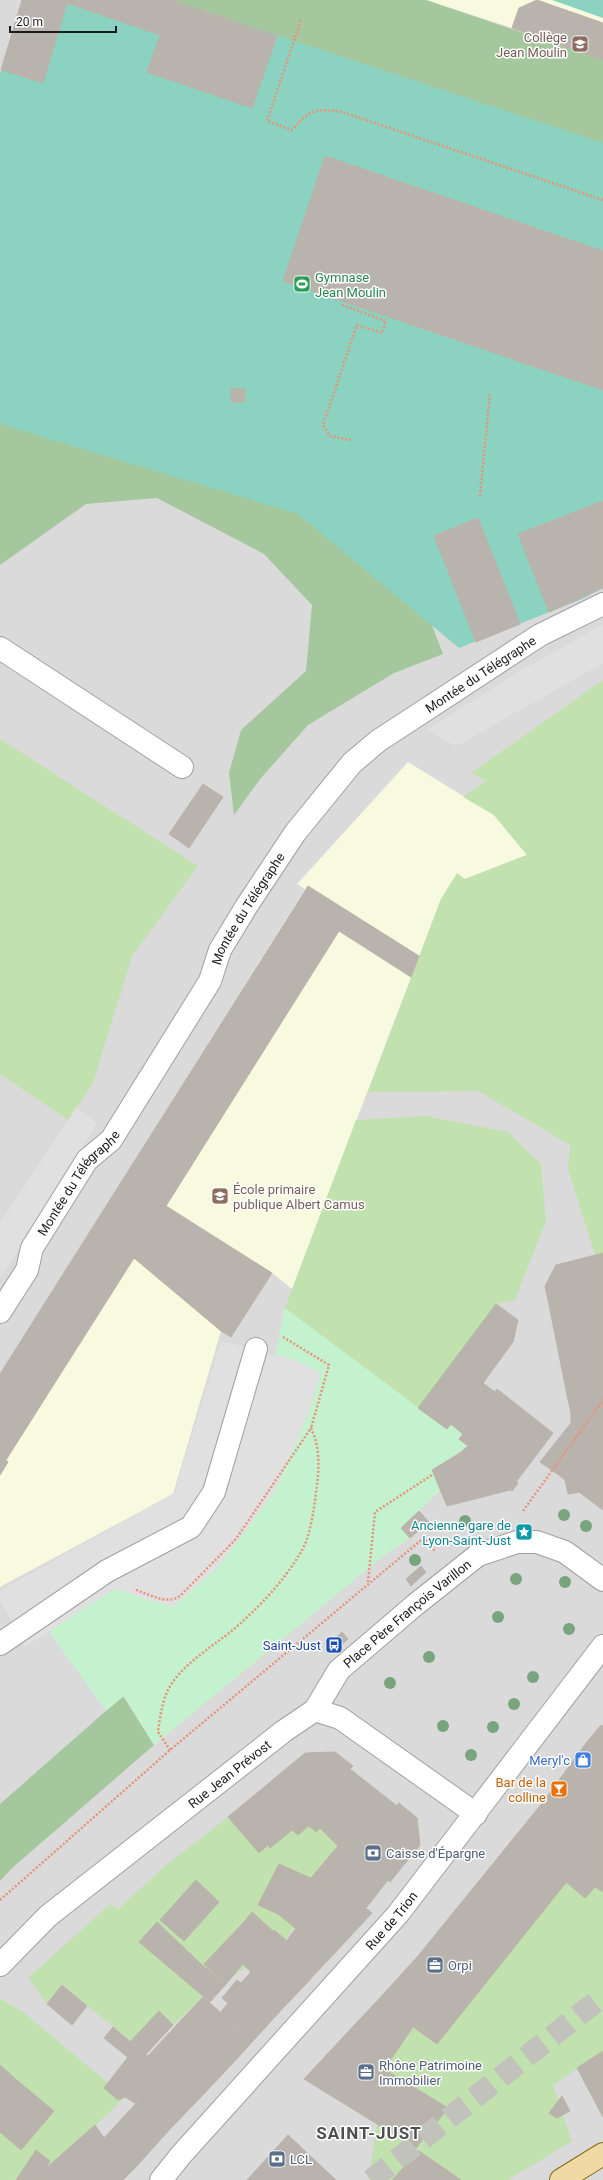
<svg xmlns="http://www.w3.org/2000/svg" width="603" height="2180" viewBox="0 0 603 2180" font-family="Roboto,sans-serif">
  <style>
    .residential { fill: #dadada }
    .education { fill: #f7fadf }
    .grass { fill: #c1e1af }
    .forest { fill: #a4c79d }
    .park { fill: #c5f2ce }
    .pitch { fill: #8bd2c0 }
    .parking { fill: #e0e0e0 }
    .building { fill: #b9b3ad; stroke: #bcb3a8 }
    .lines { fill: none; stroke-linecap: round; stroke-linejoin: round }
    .highway-tunnel { stroke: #c2c2bc; stroke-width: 22; stroke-dasharray: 22 11; stroke-linecap: butt }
    .minor-casing { stroke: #a0a0a0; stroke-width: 24 }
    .major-casing { stroke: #826c13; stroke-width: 24 }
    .path { stroke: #e79379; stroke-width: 2.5; stroke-dasharray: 2 2; stroke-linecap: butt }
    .minor { stroke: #fff; stroke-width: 22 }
    .major { stroke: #efd9a5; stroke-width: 22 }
    .tree { fill: #78a57e }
    .labels { text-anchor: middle; stroke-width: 3; stroke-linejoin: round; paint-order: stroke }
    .education-label { font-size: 13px; fill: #785e54; stroke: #fff; text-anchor: end }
    .leisure-label { font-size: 13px; fill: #27864d; stroke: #fff; text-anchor: start }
    .street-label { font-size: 13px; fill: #1c1c1c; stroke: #fff }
    .culture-label { font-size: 13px; fill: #0d838f; stroke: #fff; text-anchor: end }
    .transit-label { font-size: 13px; fill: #164399; stroke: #fff; text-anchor: end }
    .shop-label { font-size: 13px; fill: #366cbe; stroke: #fff; text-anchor: end }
    .food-label { font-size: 13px; fill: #c56008; stroke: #fff; text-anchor: end }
    .service-label { font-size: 13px; fill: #4e5e75; stroke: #fff; text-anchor: start }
    .district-label { font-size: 17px; font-weight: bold; letter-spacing: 1px; fill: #4f4f4f; stroke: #fff }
  </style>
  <rect width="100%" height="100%" fill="#ecebe4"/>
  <path class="residential" d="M 0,0 L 603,0 L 603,2180 L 0,2180 Z"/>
  <path class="education" d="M 426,0 L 603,0 L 603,60 L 512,28 Z
    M 408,762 L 494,815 L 527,855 L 465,879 L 441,899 L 292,1289 L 272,1273 L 231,1337 L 221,1331 L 173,1494 L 0,1587 L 0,1374 L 305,889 L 297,884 Z"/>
  <path class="grass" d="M 603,680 L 603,1253 L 595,1255 L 568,1169 L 570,1145 L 478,1091 L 368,1092 L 441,899 L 457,873 L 465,879 L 527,855 L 494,815 L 463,797 L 486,781 L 471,773 Z
    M 0,739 L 198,866 L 132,956 L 93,1083 L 68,1120 L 0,1074 Z
    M 425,1116 L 508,1132 L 541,1164 L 546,1221 L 515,1300 L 496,1304 L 418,1408 L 285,1308 L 356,1120 Z
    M 228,1817 L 317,1819 L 338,1846 L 286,1940 L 203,1997 L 173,2025 L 131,2041 L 62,1985 L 47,2004 L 28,1978 L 110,1904 L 118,1909 L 164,1867 Z
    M 603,1824 L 603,2051 L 553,2085 L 572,2141 L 508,2180 L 369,2180 L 384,2069 L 413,2027 Z
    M 0,1998 L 24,2013 L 125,2097 L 39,2180 L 0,2180 Z"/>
  <path class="forest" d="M 152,0 L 426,0 L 603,60 L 603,144 Z
    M 0,94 L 381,493 L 443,654 L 394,673 L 308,725 L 261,778 L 234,815 L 229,773 L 241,730 L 306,671 L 312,605 L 264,554 L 157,498 L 86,504 L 0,565 Z
    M 123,1696 L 154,1745 L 11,1869 L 0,1881 L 0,1804 Z"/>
  <path class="park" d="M 285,1308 L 447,1429 L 451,1424 L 463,1434 L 468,1446 L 433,1470 L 440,1490 L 402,1528 L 410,1538 L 382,1557 L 154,1745 L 124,1696 L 106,1711 L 48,1630 L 114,1589 L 173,1606 L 216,1569 L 274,1493 L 308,1414 L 321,1373 L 295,1360 L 275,1355 Z"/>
  <path class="pitch" d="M 22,0 L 171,0 L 603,143 L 603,588 L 582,599 L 459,648 L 298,514 L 0,424 L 0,74 Z
    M 552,0 L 603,0 L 603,18 Z"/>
  <path class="parking" d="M 603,625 L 603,663 L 456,746 L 428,730 L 513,675 Z
    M 76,1108 L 97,1123 L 0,1278 L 0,1223 Z
    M 221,1341 L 295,1360 L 321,1373 L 308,1414 L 274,1493 L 216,1569 L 173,1607 L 114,1589 L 25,1647 L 0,1600 L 0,1591 L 174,1493 Z"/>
  <path class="building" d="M 22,0 L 171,0 L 277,36 L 252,108 L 147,72 L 160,35 L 67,3 L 43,83 L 1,70 Z
    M 537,0 L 603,23 L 603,60 L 512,28 L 519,8 Z
    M 325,156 L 603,251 L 603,390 L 283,281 Z
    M 231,388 L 245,389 L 245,402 L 231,402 Z
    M 603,501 L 603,588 L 549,612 L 518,534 Z
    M 478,518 L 520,624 L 476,642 L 434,536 Z
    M 203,784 L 223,797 L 189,848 L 169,834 Z
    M 308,886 L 419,956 L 411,977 L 339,931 L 166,1206 L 272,1273 L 231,1337 L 221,1331 L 134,1258 L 6,1460 L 8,1462 L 0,1475 L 0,1374 Z
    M 603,1253 L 603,1274 L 600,1274 L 602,1282 L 584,1287 L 579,1295 L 577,1305 L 592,1369 L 603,1367 L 603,1427 L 598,1424 L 589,1436 L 571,1423 L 571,1413 L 581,1410 L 556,1308 L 550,1310 L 545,1286 L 556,1265 Z
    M 603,1274 L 603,1367 L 592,1369 L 577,1305 L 579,1295 L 584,1287 L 602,1282 L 600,1274 Z
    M 496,1304 L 518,1320 L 513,1342 L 483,1383 L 495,1392 L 497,1389 L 553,1433 L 516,1482 L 518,1483 L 512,1491 L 460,1453 L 468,1446 L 459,1439 L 463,1434 L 451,1424 L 447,1429 L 418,1408 Z
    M 556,1308 L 573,1378 L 564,1380 L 550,1310 Z
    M 573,1378 L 578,1398 L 568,1400 L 564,1380 Z
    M 578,1398 L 581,1410 L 571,1413 L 568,1400 Z
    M 571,1423 L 589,1436 L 559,1475 L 540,1462 Z
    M 598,1424 L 603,1427 L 603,1445 L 597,1440 L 572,1473 L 564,1475 L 566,1481 L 559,1475 Z
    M 597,1440 L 603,1445 L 603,1510 L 579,1492 L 568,1494 L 564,1475 L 572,1473 Z
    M 460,1453 L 510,1490 L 447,1506 L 432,1470 Z
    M 419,1511 L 429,1522 L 410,1538 L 401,1528 Z
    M 421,1566 L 426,1572 L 411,1586 L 406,1579 Z
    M 342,1632 L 348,1639 L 333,1652 L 327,1646 Z
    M 601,1725 L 603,1726 L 603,1762 L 583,1747 Z
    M 583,1747 L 603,1762 L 603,1850 L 543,1802 Z
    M 335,1752 L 353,1766 L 350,1769 L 397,1806 L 399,1803 L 417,1818 L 420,1845 L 390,1882 L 388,1880 L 366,1908 L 349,1895 L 311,1878 L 338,1846 L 320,1828 L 323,1825 L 317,1819 L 298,1835 L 292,1830 L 270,1848 L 268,1845 L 259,1853 L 228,1817 L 305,1753 Z
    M 543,1802 L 596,1845 L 437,2044 L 377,2001 L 418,1956 Z
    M 317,1819 L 323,1825 L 316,1832 L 309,1826 Z
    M 596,1845 L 603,1850 L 603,1892 L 595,1887 L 585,1898 L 566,1882 Z
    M 279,1864 L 349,1895 L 372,1913 L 331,1957 L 278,1914 L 258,1905 Z
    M 196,1880 L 219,1902 L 184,1941 L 160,1920 Z
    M 252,1912 L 273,1931 L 265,1941 L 244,1922 Z
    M 157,1922 L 201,1964 L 226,1984 L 210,2002 L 139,1942 Z
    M 244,1922 L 265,1941 L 255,1953 L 268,1964 L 276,1954 L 308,1982 L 284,2007 L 243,1964 L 226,1984 L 204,1964 Z
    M 296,1928 L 331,1957 L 313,1976 L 282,1947 Z
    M 274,1930 L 286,1940 L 282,1947 L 313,1976 L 308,1982 L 276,1954 L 268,1964 L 255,1953 Z
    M 251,1972 L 284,2007 L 253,2041 L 221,2012 L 228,2003 L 222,1998 L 237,1980 L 241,1983 Z
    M 62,1985 L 87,2006 L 72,2025 L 47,2004 Z
    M 203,1997 L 253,2041 L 234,2062 L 184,2017 Z
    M 377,2001 L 413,2027 L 389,2062 L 345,2035 Z
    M 159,2011 L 173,2025 L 146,2054 L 131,2041 Z
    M 184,2017 L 234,2062 L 199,2099 L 148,2056 Z
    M 113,2027 L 199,2099 L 171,2128 L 140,2099 L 135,2103 L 125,2097 L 147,2073 L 104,2038 Z
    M 345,2035 L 389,2062 L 384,2069 L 448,2108 L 416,2148 L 304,2079 Z
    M 603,2051 L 603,2117 L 577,2068 Z
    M 128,2057 L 147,2073 L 125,2097 L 118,2100 L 104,2088 Z
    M 0,2065 L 19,2082 L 14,2089 L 48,2118 L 21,2150 L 0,2132 Z
    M 19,2082 L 54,2111 L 48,2118 L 14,2089 Z
    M 562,2096 L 570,2111 L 557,2118 L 549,2113 Z
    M 140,2099 L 171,2128 L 135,2168 L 104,2138 Z
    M 95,2125 L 104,2138 L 135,2168 L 123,2180 L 40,2180 L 44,2170 Z
    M 288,2135 L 336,2180 L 247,2180 Z
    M 36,2150 L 50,2161 L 40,2177 L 42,2180 L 16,2180 Z
    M 419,2151 L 461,2180 L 392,2180 Z"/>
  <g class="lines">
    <path class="highway-tunnel" d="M 371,2180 L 603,1996"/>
    <g class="minor-casing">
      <g id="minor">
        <path d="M 0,648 L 182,767"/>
        <path id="s1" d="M 0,1312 L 27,1270 L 32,1248 L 87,1160 L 111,1140 L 210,981 L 220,950 L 246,907 L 295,833 L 352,763 L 378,741 L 540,635 L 603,604"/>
        <path d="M 0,1644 L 107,1571 L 191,1527 L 214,1492 L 256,1349"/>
        <path d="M 315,1710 L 340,1718 L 476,1814"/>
        <path id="s2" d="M 0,1965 L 48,1916 L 284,1731 L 315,1710 L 339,1670 L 415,1605 L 478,1555 L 517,1542 L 537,1542 L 565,1552 L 603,1580"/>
        <path id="s3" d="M 161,2180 L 181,2155 L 398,1914 L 603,1646"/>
      </g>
    </g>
    <g class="major-casing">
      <path id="major" d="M 561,2180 L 603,2154"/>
    </g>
    <path class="path" d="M 301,20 L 267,121 L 292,130 C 310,110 312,109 339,111 L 603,200
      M 342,305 L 386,321 L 382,333 L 357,325 L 323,425 L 330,436 L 351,440
      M 480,496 L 490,394
      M 283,1337 L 329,1365 L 311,1428
      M 523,1511 L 603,1400
      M 368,1582 L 375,1512 L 432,1475
      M 136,1590 C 151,1595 167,1605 180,1596 L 236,1539 L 311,1428 C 321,1449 319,1471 316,1493 C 314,1510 310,1537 301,1552 C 287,1576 266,1600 245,1619 C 222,1642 191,1656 172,1683 C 163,1696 160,1716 158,1732 L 170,1750
      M 0,1900 L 170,1750 L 420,1541 L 424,1538 L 435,1551"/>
    <use href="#minor" class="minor"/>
    <use href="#major" class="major"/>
  </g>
  <g class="tree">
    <circle cx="564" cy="1515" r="6"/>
    <circle cx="465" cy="1521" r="6"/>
    <circle cx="586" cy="1526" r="6"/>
    <circle cx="415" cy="1560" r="6"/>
    <circle cx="516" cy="1579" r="6"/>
    <circle cx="565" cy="1582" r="6"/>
    <circle cx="498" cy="1617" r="6"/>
    <circle cx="569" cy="1629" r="6"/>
    <circle cx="429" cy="1657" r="6"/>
    <circle cx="533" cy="1677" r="6"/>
    <circle cx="390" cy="1683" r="6"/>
    <circle cx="514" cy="1704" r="6"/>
    <circle cx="443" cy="1726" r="6"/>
    <circle cx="493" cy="1727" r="6"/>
    <circle cx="471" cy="1755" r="6"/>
  </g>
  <defs>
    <g id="school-square" transform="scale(0.9)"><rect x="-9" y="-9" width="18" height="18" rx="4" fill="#8d6e63" stroke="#fff"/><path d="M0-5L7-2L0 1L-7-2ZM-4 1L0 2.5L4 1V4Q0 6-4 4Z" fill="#fff"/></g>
    <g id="stadium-square" transform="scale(0.9)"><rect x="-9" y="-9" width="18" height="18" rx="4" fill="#2e9e5b" stroke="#fff"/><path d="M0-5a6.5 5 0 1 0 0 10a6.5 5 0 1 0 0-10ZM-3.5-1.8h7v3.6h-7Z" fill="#fff"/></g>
    <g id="sight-square" transform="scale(0.9)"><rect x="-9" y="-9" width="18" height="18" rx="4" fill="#0f9aa8" stroke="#fff"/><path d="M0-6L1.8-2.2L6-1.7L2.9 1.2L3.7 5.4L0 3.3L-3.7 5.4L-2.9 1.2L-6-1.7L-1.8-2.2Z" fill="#fff"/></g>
    <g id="bus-square" transform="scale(0.9)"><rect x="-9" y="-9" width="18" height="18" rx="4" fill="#1a4fb4" stroke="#fff"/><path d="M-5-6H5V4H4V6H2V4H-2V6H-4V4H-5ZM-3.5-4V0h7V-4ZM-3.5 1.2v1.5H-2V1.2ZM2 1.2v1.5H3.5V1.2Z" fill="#fff"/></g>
    <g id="shop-square" transform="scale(0.9)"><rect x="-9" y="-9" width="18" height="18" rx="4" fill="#3f7fe0" stroke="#fff"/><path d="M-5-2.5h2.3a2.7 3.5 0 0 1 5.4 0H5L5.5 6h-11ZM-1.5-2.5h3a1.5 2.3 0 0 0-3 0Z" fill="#fff"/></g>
    <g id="bar-square" transform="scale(0.9)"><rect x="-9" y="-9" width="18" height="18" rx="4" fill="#e8710a" stroke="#fff"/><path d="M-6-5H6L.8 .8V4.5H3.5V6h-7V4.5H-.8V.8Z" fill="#fff"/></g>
    <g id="bank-square" transform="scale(0.9)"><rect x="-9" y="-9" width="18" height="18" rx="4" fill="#5c6f8a" stroke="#fff"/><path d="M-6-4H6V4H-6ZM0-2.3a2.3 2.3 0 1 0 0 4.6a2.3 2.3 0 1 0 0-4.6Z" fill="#fff"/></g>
    <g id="office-square" transform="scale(0.9)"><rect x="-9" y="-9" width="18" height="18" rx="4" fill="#5c6f8a" stroke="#fff"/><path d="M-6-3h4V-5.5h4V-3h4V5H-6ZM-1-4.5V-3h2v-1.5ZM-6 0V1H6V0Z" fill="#fff"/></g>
  </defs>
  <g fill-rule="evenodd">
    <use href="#school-square" x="580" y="44"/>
    <use href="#stadium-square" x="302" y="284"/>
    <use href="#school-square" x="220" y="1196"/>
    <use href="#sight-square" x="524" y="1532"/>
    <use href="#bus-square" x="334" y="1645"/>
    <use href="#shop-square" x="583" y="1760"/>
    <use href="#bar-square" x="559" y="1789"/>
    <use href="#bank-square" x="373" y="1853"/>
    <use href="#office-square" x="435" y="1965"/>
    <use href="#office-square" x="366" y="2072"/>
    <use href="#bank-square" x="277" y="2159"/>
  </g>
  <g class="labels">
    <g class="education-label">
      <text x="567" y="42">Collège<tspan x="567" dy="15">Jean Moulin</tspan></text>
      <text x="233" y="1194" text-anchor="start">École primaire<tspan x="233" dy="15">publique Albert Camus</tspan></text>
    </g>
    <g class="leisure-label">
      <text x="315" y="282">Gymnase<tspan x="315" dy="15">Jean Moulin</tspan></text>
    </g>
    <g class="street-label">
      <text dy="5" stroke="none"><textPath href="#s1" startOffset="813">Montée du Télégraphe</textPath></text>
      <text dy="5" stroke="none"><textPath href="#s1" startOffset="477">Montée du Télégraphe</textPath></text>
      <text dy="5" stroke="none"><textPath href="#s1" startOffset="153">Montée du Télégraphe</textPath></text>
      <text dy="5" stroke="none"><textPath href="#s2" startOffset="541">Place Père François Varillon</textPath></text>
      <text dy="5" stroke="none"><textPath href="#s2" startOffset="299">Rue Jean Prévost</textPath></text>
      <text dy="5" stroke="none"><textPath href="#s3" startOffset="347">Rue de Trion</textPath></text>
    </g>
    <g class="culture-label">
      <text x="511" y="1530">Ancienne gare de<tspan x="511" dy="15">Lyon-Saint-Just</tspan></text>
    </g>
    <g class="transit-label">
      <text x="321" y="1650">Saint-Just</text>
    </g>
    <g class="shop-label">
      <text x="570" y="1765">Meryl'c</text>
    </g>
    <g class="food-label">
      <text x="546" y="1787">Bar de la<tspan x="546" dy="15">colline</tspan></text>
    </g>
    <g class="service-label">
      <text x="386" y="1858">Caisse d'Épargne</text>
      <text x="448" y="1970">Orpi</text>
      <text x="379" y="2070">Rhône Patrimoine<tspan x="379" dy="15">Immobilier</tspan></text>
      <text x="290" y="2164">LCL</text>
    </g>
    <g class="district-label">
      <text x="369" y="2139">SAINT-JUST</text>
    </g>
  </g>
  <path d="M10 26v6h106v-6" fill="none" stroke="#1c1c1c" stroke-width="2"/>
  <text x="16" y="26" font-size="12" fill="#1c1c1c" stroke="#ffffff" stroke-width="3" paint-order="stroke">20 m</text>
</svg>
